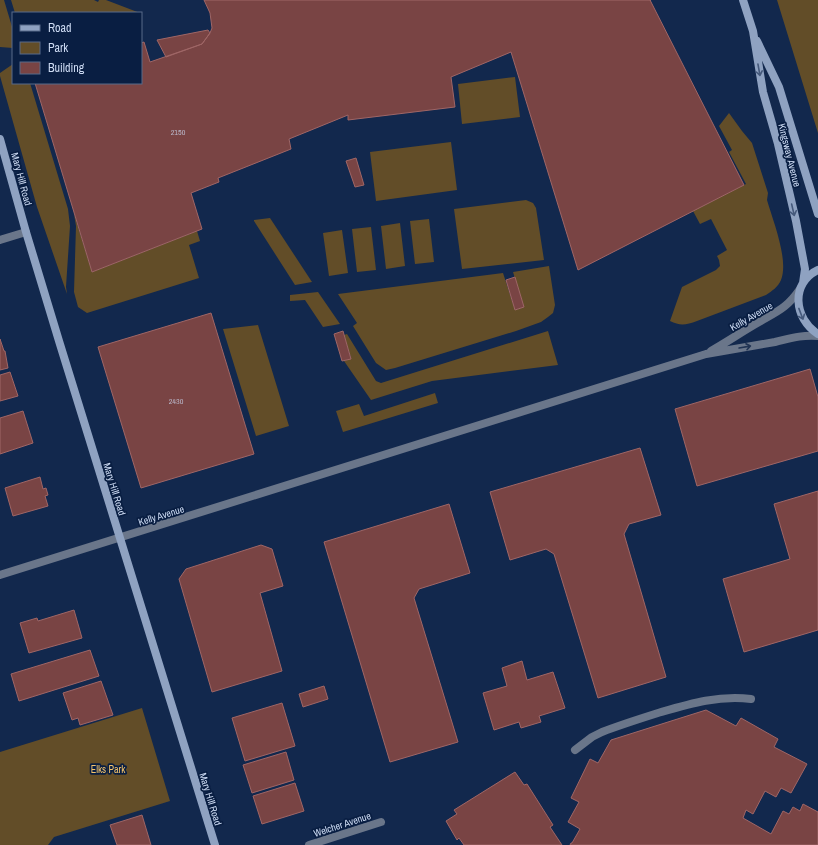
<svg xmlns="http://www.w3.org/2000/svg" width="818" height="845" viewBox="0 0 818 845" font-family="'Archivo Narrow',sans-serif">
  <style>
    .green { fill: #624d28 }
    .building { fill: #794444; stroke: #9f6666 }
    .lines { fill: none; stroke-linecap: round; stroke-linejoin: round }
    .street { stroke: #6a768a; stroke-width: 8 }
    .secondary { stroke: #8fa2c1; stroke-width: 8 }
    .oneway { stroke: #45597b }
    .oneway2 { stroke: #213454 }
    .labels { text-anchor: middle; stroke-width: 3.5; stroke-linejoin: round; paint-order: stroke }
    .number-label { font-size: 8px; fill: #b9b6c8 }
    .street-label { font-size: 10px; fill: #cedcf4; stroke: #091e42 }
    .park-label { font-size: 10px; fill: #f5c46c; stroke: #091e42 }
  </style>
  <rect width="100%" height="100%" fill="#12284d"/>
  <path class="green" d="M 0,0 L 4,0 L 13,30 L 13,48 L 0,47 Z
    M 11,0 L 94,0 L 98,2 L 99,0 L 106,0 L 140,13 L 15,13 Z
    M 777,0 L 818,0 L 818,133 Z
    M 13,64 L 13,83 L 30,83 L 68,209 L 70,226 L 66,287 L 67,294 L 37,207 L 0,76 L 0,73 Z
    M 515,77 L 520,117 L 462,124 L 458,84 Z
    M 729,113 L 742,131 L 752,143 L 768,193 L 767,200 C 773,221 789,260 781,280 C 778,287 772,291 766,295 L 697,321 C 686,325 680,326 670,321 L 682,287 L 716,270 L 720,266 L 719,260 L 717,256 L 727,250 L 711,219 L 700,224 L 693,211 L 746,184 L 729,152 L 732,150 L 719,126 Z
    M 451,142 L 457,190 L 376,201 L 370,152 Z
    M 526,200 L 533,203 L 536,208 L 544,260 L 462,269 L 454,209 Z
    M 74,214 L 92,272 L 197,231 L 200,241 L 189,245 L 199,278 L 87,313 L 78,307 L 74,292 L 76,226 Z
    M 270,218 L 312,282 L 295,285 L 254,221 L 254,220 Z
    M 429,219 L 434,262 L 415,264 L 410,221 Z
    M 400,223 L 405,266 L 386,269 L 381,226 Z
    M 371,227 L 376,270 L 357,272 L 352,229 Z
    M 342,230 L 348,273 L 329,276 L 323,233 Z
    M 549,266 L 555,305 L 553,313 L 548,317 L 541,322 L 516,331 L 395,368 L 386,370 L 376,363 L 353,326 L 357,323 L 338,294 L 503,273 L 515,310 L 524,307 L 513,272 Z
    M 318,292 L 340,324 L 323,327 L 305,300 L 290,301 L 290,295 Z
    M 258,325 L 289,426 L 256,436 L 223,329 Z
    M 548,331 L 558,365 L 432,381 L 371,400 L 344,361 L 351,358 L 344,335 L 347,334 L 376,381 L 381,383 Z
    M 435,393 L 438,403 L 343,432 L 336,411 L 359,404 L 364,416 Z
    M 142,708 L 170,801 L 54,837 L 48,845 L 0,845 L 0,752 Z"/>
  <path class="building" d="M 204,0 L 651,0 L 650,0 L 744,185 L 578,270 L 511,52 L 451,77 L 455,107 L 348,120 L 348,115 L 289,139 L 291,149 L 218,178 L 219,182 L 191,193 L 202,229 L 92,272 L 35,83 L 141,83 L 141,43 L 144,42 L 150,62 L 202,44 L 210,33 L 212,28 L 210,13 Z
    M 208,30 L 210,33 L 202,44 L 166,57 L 157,40 Z
    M 356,158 L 364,185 L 355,187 L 346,161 Z
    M 515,277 L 524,307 L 515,310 L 506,280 Z
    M 211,313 L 254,454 L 141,488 L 98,347 Z
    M 343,331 L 351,359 L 342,361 L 334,334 Z
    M 0,339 L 4,351 L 5,351 L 8,368 L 0,370 Z
    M 810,369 L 818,397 L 818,451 L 697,486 L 675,409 Z
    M 10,372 L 18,396 L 0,401 L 0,375 Z
    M 23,411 L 33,443 L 0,454 L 0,418 Z
    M 640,448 L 661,515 L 629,524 L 624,534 L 666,677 L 598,698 L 554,554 L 546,549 L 510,560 L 490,492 Z
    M 40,477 L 43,489 L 46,488 L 48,495 L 45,496 L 48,506 L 13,516 L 5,488 Z
    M 818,491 L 818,630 L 744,652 L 723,579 L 790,559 L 774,504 Z
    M 449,504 L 470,573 L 419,589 L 414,598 L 458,742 L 390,762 L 324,542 Z
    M 261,545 L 272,549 L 283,586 L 260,593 L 282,671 L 212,692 L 179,579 L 186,569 Z
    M 74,610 L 82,638 L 29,653 L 20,623 L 37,618 L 38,621 Z
    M 90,650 L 99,676 L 19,701 L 11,674 Z
    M 522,661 L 527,680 L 553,672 L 565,708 L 539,716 L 541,722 L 521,728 L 519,722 L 494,730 L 483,693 L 507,686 L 502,668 Z
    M 101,681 L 113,715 L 80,725 L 78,718 L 72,720 L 63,693 Z
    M 324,686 L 328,699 L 303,707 L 299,694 Z
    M 282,703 L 295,746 L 245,761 L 232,718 Z
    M 706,710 L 736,726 L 741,718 L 778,739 L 774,747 L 807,764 L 791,793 L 781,788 L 776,797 L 765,791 L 753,814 L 746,810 L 743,818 L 771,834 L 783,811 L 789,814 L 793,807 L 800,811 L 803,804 L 818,812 L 818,845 L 570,845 L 571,843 L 572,843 L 580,829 L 568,822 L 579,802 L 571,798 L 590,759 L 598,763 L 611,740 Z
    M 286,752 L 294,780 L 252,793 L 243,765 Z
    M 515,772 L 524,785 L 527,784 L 553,825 L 550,827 L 562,845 L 464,845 L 459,838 L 457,840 L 446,821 L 457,814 L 454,810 Z
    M 295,783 L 304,811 L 262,824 L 253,796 Z
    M 142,815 L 151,845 L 117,845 L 110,825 Z"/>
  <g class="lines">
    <path class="street" d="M 0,240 L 26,232
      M 711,351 C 727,342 743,331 759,322 C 778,311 787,308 800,289
      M 0,575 L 706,354 C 729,350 752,346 775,342 C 792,338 800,335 818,336
      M 575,750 L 592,737 L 602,732 C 620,725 639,719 658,713 C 689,704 718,695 751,699
      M 309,845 L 381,822"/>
    <path class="secondary" d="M 743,0 L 753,31 L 763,92 L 778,144 L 796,221 L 805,269 L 803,283
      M 757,41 L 779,87 L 818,214
      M 0,139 L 26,232 L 59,341 L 215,845
      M 818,270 C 790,283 794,319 818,334"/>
  </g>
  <defs><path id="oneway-shaft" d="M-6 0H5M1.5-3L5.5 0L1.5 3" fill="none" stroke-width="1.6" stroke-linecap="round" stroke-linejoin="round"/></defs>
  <g class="oneway">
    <use href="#oneway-shaft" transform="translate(759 70) rotate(80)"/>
    <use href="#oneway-shaft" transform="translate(793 210) rotate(77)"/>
    <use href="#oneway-shaft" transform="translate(801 314) rotate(69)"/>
  </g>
  <use class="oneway2" href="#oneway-shaft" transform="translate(745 347) rotate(-10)"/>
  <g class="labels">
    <g class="number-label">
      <text x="178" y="135">2150</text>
      <text x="176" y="404">2430</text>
    </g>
    <g class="street-label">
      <text transform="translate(790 155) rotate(76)" y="4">Kingsway Avenue</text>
      <text transform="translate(22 179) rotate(75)" y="4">Mary Hill Road</text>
      <text transform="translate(751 316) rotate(-30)" y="4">Kelly Avenue</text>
      <text transform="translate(115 489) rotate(73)" y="4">Mary Hill Road</text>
      <text transform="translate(161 515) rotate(-17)" y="4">Kelly Avenue</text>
      <text transform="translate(211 799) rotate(73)" y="4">Mary Hill Road</text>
      <text transform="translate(342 824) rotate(-18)" y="4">Welcher Avenue</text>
    </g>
    <g class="park-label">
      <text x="108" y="773">Elks Park</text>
    </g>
  </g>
  <rect x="12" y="12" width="130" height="72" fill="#091e42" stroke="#586a89"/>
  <rect x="20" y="25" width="20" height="6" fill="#8fa2c1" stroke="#586a89"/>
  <text x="48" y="32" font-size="12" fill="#cedcf4">Road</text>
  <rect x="20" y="42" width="20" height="12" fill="#624d28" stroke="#586a89"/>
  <text x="48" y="52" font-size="12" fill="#cedcf4">Park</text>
  <rect x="20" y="62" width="20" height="12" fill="#794444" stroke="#586a89"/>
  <text x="48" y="72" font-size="12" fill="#cedcf4">Building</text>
</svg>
